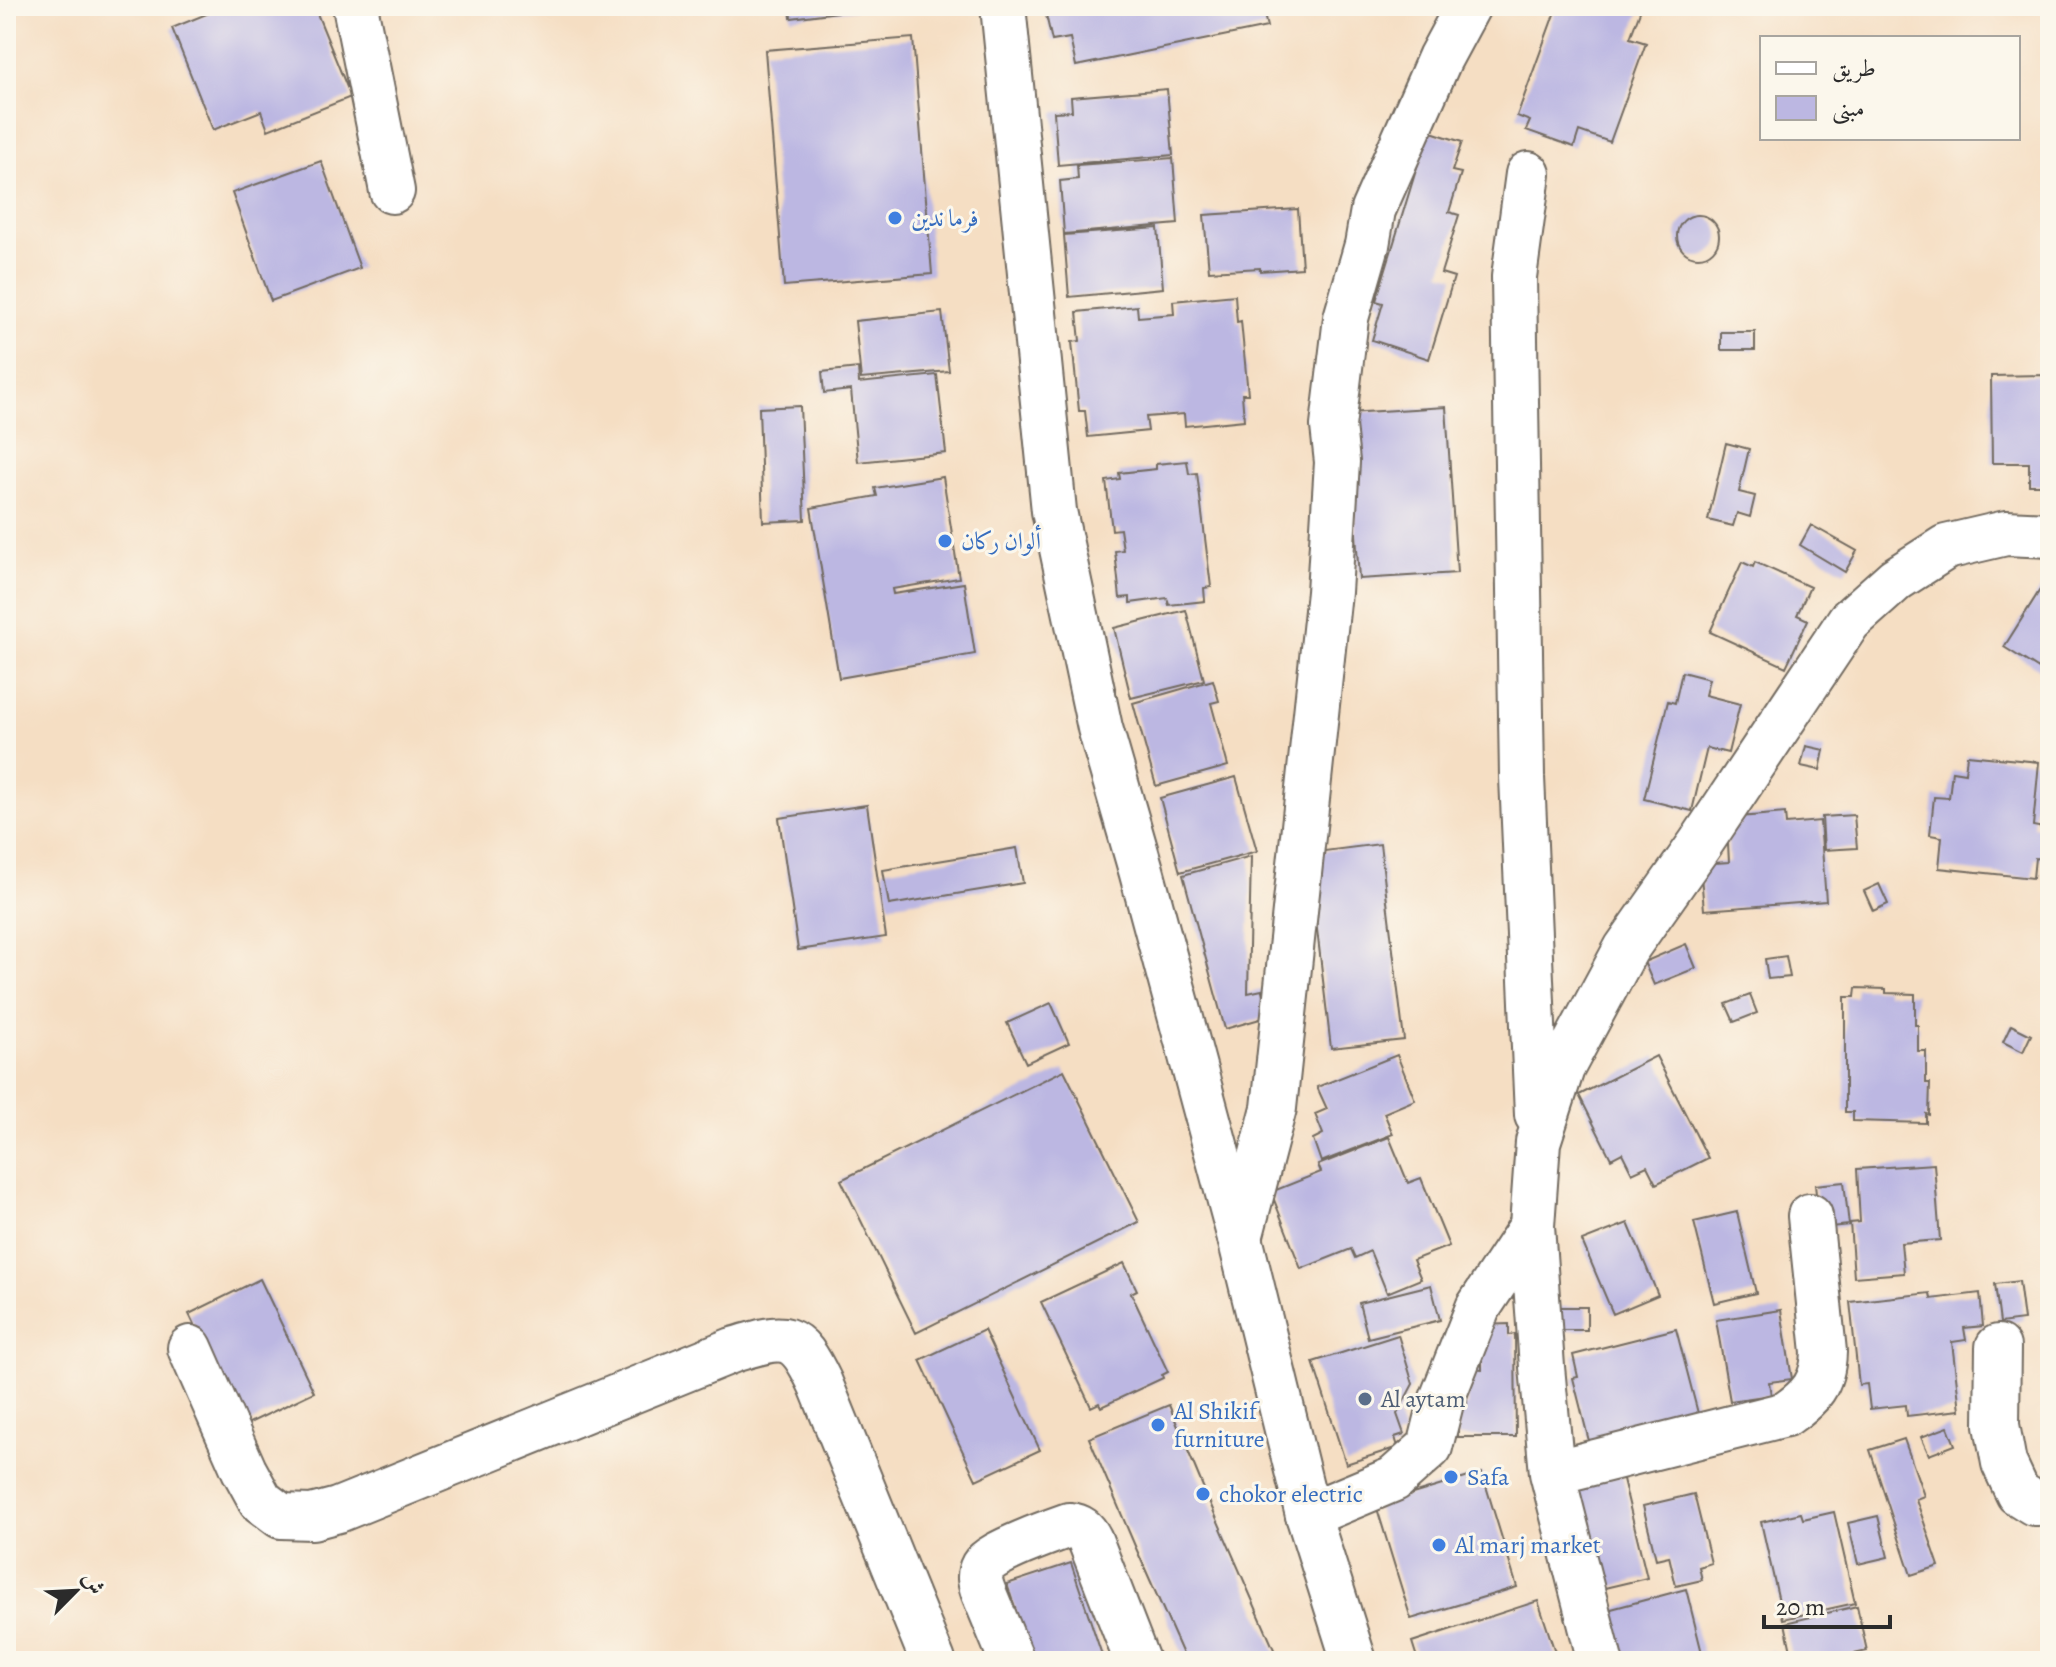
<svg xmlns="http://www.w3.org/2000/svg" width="2056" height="1667" viewBox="0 0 2056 1667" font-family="Alegreya,Amiri,serif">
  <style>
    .building { fill: #bcb7e2 }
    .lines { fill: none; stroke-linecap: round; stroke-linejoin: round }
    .minor-casing { stroke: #726a60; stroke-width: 48 }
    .major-casing { stroke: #726a60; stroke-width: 48 }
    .minor { stroke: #fff; stroke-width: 44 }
    .major { stroke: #fff; stroke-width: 44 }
    .shop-dot { fill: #3f7fe0; stroke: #fbf7ec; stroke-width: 3 }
    .service-dot { fill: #5c6f8a; stroke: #fbf7ec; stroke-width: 3 }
    .labels { text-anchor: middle; stroke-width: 6; stroke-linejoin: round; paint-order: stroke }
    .shop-label { font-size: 24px; fill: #366cbe; stroke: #fbf7ec; text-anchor: start }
    .service-label { font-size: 24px; fill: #4e5e75; stroke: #fbf7ec; text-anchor: start }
  </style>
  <rect width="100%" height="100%" fill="#fbf7ec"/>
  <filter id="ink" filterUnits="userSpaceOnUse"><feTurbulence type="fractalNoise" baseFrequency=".0125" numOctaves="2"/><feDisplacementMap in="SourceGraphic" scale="16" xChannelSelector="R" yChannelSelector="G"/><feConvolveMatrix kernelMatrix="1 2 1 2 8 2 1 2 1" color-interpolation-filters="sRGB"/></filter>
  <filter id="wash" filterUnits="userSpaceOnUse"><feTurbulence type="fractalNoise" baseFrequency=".006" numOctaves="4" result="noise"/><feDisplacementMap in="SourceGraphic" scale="32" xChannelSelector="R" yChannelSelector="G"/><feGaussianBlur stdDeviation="1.8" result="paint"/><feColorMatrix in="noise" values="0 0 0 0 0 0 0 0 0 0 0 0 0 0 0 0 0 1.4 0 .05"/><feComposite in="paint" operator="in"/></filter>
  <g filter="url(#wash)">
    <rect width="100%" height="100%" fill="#f5dec3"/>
    <g id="blocks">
      <path class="building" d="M 226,6 L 314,6 L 351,97 L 268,130 L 261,111 L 213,130 L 172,28 Z
        M 594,6 L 676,6 L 676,9 L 594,13 Z
        M 790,6 L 868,6 L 868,8 L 791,18 Z
        M 1044,6 L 1262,6 L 1267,27 L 1076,66 L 1070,38 L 1052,41 Z
        M 1557,6 L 1642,6 L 1630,38 L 1646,43 L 1610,142 L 1579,131 L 1574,147 L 1526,130 L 1530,121 L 1517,116 Z
        M 913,38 L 932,274 L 784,286 L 765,50 Z
        M 1167,89 L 1173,155 L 1058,165 L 1054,112 L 1072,111 L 1071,97 Z
        M 1428,131 L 1462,142 L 1452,171 L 1461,173 L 1449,212 L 1459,215 L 1441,273 L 1454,277 L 1429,359 L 1372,340 L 1383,303 L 1376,301 Z
        M 1173,158 L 1178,224 L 1064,234 L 1060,181 L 1078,179 L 1077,165 Z
        M 321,161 L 360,268 L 271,301 L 232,193 Z
        M 1298,209 L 1302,268 L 1260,271 L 1260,268 L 1209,271 L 1204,215 Z
        M1677 236a21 21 0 1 1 42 0a21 21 0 1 1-42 0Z
        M 1158,228 L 1163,288 L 1069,297 L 1064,235 Z
        M 1235,295 L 1237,322 L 1241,321 L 1248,394 L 1242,394 L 1244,420 L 1185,426 L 1184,414 L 1146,417 L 1148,431 L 1088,437 L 1085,411 L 1079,411 L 1072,342 L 1080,341 L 1077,312 L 1137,306 L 1138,317 L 1174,314 L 1173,301 Z
        M 942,312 L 949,371 L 861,379 L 855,321 Z
        M 1721,332 L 1755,332 L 1755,350 L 1721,350 Z
        M 858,368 L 859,383 L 937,375 L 946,453 L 858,462 L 851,390 L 824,393 L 822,372 Z
        M 2050,375 L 2050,485 L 2029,485 L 2029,463 L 1992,463 L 1991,376 Z
        M 800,406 L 805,520 L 763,522 L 759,408 Z
        M 1446,407 L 1457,573 L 1359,579 L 1348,413 Z
        M 1726,443 L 1749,449 L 1739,492 L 1755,496 L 1750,517 L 1737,513 L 1733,526 L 1708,520 Z
        M 1187,461 L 1189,474 L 1197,473 L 1211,587 L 1204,588 L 1205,601 L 1169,605 L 1167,598 L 1130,603 L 1130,597 L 1120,598 L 1115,551 L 1123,550 L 1120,529 L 1112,530 L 1106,481 L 1120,479 L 1119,473 L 1156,469 L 1156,464 Z
        M 943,477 L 959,578 L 892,589 L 893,594 L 964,583 L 975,654 L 839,678 L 811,508 L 877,496 L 875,488 Z
        M 1811,525 L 1857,551 L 1845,572 L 1800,545 Z
        M 1742,562 L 1753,567 L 1755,562 L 1810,587 L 1797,615 L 1808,620 L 1786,667 L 1710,632 Z
        M 2043,585 L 2050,590 L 2050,676 L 2004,647 Z
        M 1186,610 L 1204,680 L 1131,698 L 1114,628 Z
        M 1682,672 L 1709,679 L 1705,695 L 1740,704 L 1728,753 L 1707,748 L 1692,811 L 1644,799 L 1668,701 L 1675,703 Z
        M 1213,680 L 1219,701 L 1211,703 L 1228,766 L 1156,786 L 1133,703 Z
        M 1806,746 L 1824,750 L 1820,770 L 1801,766 Z
        M 1967,755 L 2039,762 L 2033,826 L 2049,829 L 2046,859 L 2035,858 L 2033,878 L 1939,868 L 1942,837 L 1930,835 L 1934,797 L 1949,798 L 1952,771 L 1965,773 Z
        M 1236,777 L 1257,851 L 1180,872 L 1160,798 Z
        M 867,805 L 886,937 L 798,950 L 779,818 Z
        M 1785,813 L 1786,824 L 1820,821 L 1826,901 L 1704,910 L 1700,864 L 1729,862 L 1727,825 L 1740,825 L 1740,817 Z
        M 1854,815 L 1857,848 L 1824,850 L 1822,817 Z
        M 1380,844 L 1404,1040 L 1331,1048 L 1308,853 Z
        M 1017,848 L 1023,883 L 889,905 L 883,870 Z
        M 1251,856 L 1248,993 L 1262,990 L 1267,1017 L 1225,1029 L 1183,875 Z
        M 1879,884 L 1888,904 L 1873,911 L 1864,891 Z
        M 1686,944 L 1696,968 L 1654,985 L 1644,962 Z
        M 1786,956 L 1790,977 L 1768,979 L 1765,959 Z
        M 1856,988 L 1886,989 L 1886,993 L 1915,994 L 1915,1025 L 1918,1025 L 1918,1051 L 1926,1051 L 1926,1083 L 1930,1083 L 1929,1115 L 1926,1114 L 1926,1123 L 1853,1121 L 1853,1112 L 1845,1112 L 1845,997 L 1855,997 Z
        M 1750,995 L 1757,1013 L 1734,1022 L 1726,1004 Z
        M 1051,1003 L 1069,1043 L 1026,1063 L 1007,1023 Z
        M 2011,1025 L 2031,1035 L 2023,1052 L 2003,1042 Z
        M 1397,1055 L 1415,1100 L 1384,1113 L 1393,1134 L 1321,1162 L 1313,1139 L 1323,1134 L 1315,1114 L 1327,1109 L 1317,1087 Z
        M 1656,1056 L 1708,1158 L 1656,1184 L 1647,1166 L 1632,1173 L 1622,1153 L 1611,1159 L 1579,1095 Z
        M 1064,1070 L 1139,1222 L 916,1333 L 841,1180 Z
        M 1389,1137 L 1408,1183 L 1421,1178 L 1449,1246 L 1413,1260 L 1421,1279 L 1387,1293 L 1370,1251 L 1355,1258 L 1351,1249 L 1301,1269 L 1271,1192 L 1321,1172 L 1318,1165 Z
        M 1934,1164 L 1940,1240 L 1901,1243 L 1904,1273 L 1854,1277 L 1850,1223 L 1860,1222 L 1857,1169 Z
        M 1844,1182 L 1849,1225 L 1820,1228 L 1815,1185 Z
        M 1737,1212 L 1756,1293 L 1714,1303 L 1694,1222 Z
        M 1628,1223 L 1658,1295 L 1613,1314 L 1582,1241 Z
        M 1124,1263 L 1137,1290 L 1131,1293 L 1168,1372 L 1162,1375 L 1163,1378 L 1101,1407 L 1099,1403 L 1091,1407 L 1041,1302 Z
        M 260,1279 L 314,1392 L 243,1426 L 189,1314 Z
        M 2019,1281 L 2024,1320 L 2000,1323 L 1995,1284 Z
        M 1431,1285 L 1440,1320 L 1368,1338 L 1359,1303 Z
        M 1930,1293 L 1931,1299 L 1980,1293 L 1983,1326 L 1964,1328 L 1966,1340 L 1952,1342 L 1960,1410 L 1907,1416 L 1906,1405 L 1870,1409 L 1867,1384 L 1859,1385 L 1850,1302 Z
        M 1559,1307 L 1587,1307 L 1587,1330 L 1559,1330 Z
        M 1781,1310 L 1792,1379 L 1769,1382 L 1771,1395 L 1730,1401 L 1716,1320 Z
        M 1509,1324 L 1509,1335 L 1515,1334 L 1516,1437 L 1458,1437 L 1458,1406 L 1467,1406 L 1467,1369 L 1482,1370 L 1482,1325 Z
        M 1676,1329 L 1700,1421 L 1591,1449 L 1573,1378 L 1578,1377 L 1573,1355 Z
        M 984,1330 L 1040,1450 L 976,1480 L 920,1360 Z
        M 1398,1335 L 1413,1384 L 1397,1414 L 1404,1434 L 1395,1437 L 1398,1447 L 1346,1464 L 1313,1362 Z
        M 1169,1405 L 1206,1494 L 1279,1661 L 1186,1661 L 1135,1546 L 1089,1438 Z
        M 1948,1427 L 1955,1445 L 1929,1455 L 1921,1437 Z
        M 1904,1439 L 1924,1496 L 1916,1499 L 1939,1566 L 1911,1575 L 1870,1450 Z
        M 1482,1473 L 1517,1587 L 1411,1619 L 1376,1505 Z
        M 1622,1475 L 1647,1578 L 1596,1590 L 1571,1488 Z
        M 1694,1494 L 1711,1563 L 1699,1567 L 1702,1580 L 1676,1586 L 1669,1556 L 1656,1559 L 1643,1506 Z
        M 1834,1512 L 1855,1603 L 1783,1619 L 1761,1522 L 1801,1513 L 1803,1519 Z
        M 1878,1516 L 1888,1557 L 1858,1564 L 1848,1523 Z
        M 1071,1563 L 1104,1661 L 1030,1661 L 1031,1657 L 1007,1584 Z
        M 1686,1589 L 1704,1661 L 1613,1661 L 1600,1612 Z
        M 1538,1601 L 1558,1661 L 1418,1661 L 1412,1642 Z
        M 1857,1606 L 1867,1651 L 1824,1661 L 1793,1661 L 1785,1623 Z
        M 1773,1650 L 1777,1661 L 1753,1661 L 1752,1658 Z"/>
    </g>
  </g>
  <g filter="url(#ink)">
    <use href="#blocks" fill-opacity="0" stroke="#726a60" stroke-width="2"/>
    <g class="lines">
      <g class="minor-casing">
        <path id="minor" d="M 355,6 L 392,191
          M 1528,174 L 1514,277 L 1522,777 L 1537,1115
          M 1532,1226 L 1542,1367 L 1552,1473 L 1600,1661
          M 1240,1238 L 1274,1108 L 1329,592 L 1337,462 L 1333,426 L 1346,318 L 1367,245 L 1373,210 L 1440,58 L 1468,6
          M 1998,1347 L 1997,1425 L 2004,1463 L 2018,1493 L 2034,1503 L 2050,1503
          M 190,1348 L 244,1470 L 261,1501 L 281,1516 L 312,1517 L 338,1510 L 733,1350 C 785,1334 795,1330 820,1383 L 933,1661
          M 1552,1473 L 1786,1414 C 1811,1397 1823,1383 1824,1352 L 1810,1216
          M 1308,1515 L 1394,1479 L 1430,1447 L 1442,1399 L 1478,1308 L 1532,1226 L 1538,1142 L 1562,1068 L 1626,949 L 1700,844 L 1849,621 L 1896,579 L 1946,547 L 2006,533 L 2050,535
          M 1012,1661 L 983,1591 C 980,1582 978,1575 983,1566 C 990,1553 1052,1531 1069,1525 C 1080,1526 1085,1530 1090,1540 L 1137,1661"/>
      </g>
      <g class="major-casing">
        <path id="major" d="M 1003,6 L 1054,511 L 1100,728 L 1141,870 L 1240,1238 L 1308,1515 L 1354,1661"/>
      </g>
      <use href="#minor" class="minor"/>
      <use href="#major" class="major"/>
    </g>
  </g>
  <g class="shop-dot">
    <circle cx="895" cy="218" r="8"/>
    <circle cx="945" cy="541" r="8"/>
    <circle cx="1158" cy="1425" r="8"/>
    <circle cx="1451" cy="1477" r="8"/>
    <circle cx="1203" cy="1494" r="8"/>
    <circle cx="1439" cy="1545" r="8"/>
  </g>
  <circle class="service-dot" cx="1365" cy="1399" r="8"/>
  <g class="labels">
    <g class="shop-label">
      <text x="911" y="226">فرما ندين</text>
      <text x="961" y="549">ألوان ركان</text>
      <text x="1174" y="1419">Al Shikif<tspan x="1174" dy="28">furniture</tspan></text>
      <text x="1467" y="1485">Safa</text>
      <text x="1219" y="1502">chokor electric</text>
      <text x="1455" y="1553">Al marj market</text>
    </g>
    <g class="service-label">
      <text x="1381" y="1407">Al aytam</text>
    </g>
  </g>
  <rect width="2056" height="1667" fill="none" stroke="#fbf7ec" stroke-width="32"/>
  <rect x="1760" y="36" width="260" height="104" fill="#fbf7ec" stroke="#a8a59f" stroke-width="2"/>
  <rect x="1776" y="62" width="40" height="12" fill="#ffffff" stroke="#a8a59f" stroke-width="2"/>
  <text x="1832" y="76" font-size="24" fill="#2b2b2b">طريق</text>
  <rect x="1776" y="96" width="40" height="24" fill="#bcb7e2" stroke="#a8a59f" stroke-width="2"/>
  <text x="1832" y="116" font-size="24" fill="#2b2b2b">مبنى</text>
  <g transform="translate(76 1591) rotate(66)" stroke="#fbf7ec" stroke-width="6" paint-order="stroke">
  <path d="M0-6L14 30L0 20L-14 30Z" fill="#2b2b2b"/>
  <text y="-12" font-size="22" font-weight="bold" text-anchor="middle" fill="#2b2b2b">ش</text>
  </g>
  <path d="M1764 1615v12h126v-12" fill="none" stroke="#2b2b2b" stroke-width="4"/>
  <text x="1776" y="1615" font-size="24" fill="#2b2b2b" stroke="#fbf7ec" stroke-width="6" paint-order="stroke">20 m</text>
</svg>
